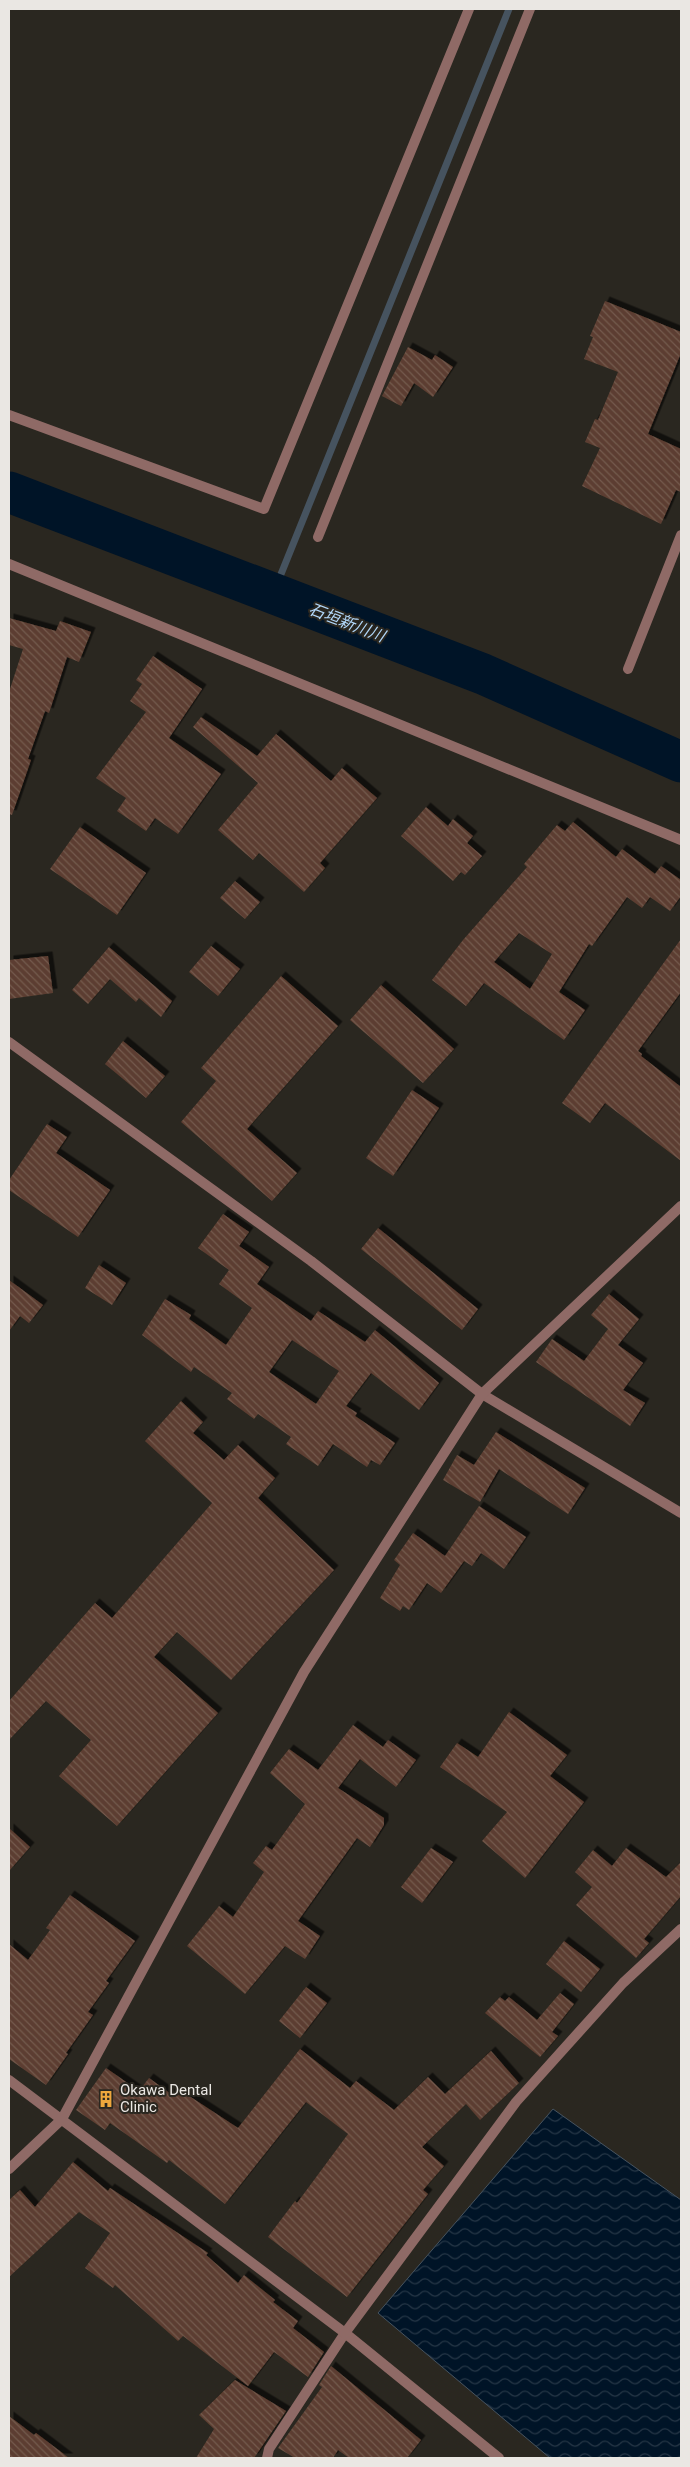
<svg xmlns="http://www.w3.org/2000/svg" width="690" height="2467" viewBox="0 0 690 2467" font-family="Roboto,'Noto Sans JP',sans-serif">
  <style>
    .water { fill: url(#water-waves); stroke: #46535f }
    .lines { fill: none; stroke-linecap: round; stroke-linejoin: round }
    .stream { stroke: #46535f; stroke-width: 7 }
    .river { stroke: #001427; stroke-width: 41 }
    .building { fill: url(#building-back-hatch); fill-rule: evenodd; filter: url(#shadow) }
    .minor { stroke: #8f6a66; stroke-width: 10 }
    .tertiary { stroke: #8f6a66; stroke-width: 10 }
    .labels { text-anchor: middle; stroke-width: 4; stroke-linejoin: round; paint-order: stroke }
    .poi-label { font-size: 15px; fill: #eae7e3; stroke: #2a2720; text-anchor: start }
    .water-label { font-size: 16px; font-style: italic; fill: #b2d8fa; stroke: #2a2720 }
  </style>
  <defs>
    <pattern id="water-waves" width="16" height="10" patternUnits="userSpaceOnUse" patternTransform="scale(1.25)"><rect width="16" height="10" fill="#001427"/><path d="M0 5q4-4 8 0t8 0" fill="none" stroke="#253646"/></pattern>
    <pattern id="building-back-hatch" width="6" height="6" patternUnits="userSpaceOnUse" patternTransform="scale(1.25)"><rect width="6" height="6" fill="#5c3e30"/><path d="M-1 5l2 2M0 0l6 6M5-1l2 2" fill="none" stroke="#745a4e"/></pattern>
    <filter id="shadow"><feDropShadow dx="4.5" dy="-4.5" stdDeviation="0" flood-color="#0009"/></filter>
  </defs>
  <rect width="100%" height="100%" fill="#2a2720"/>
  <path class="water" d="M 553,2109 L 681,2200 L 681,2458 L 550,2458 L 378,2313 Z"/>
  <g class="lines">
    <path class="stream" d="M 273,594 L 509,9"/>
    <path class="river" d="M 9,492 L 483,674 L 681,762"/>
  </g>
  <path class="building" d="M 605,301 L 681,332 L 681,353 L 648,434 L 681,449 L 681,492 L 676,490 L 661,524 L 582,486 L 600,448 L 585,442 L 595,419 L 598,420 L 618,372 L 584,359 L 593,337 L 590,336 Z
    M 408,347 L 432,360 L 435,355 L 453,367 L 433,397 L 414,383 L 401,406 L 382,396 Z
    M 9,618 L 56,631 L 60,621 L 91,632 L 79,662 L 67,657 L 49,713 L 45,711 L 28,759 L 31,760 L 12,815 L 9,814 L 9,692 L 23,649 L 9,645 Z
    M 153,656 L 202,689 L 169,738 L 221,774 L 178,834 L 155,818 L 146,831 L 117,811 L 126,798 L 96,778 L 146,712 L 130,701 L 142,684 L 136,680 Z
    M 201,717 L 257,756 L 276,734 L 331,781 L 342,768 L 377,798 L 320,863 L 325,868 L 304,892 L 259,853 L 253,860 L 218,830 L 258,783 L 193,727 Z
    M 426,807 L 448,826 L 453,819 L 473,836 L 467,843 L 482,856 L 465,875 L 461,872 L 453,881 L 401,836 Z
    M 573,822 L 616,857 L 622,849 L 655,874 L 661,866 L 681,880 L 681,896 L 670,911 L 650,897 L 642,908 L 627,897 L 592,946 L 589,944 L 559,992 L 585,1010 L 564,1040 L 484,983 L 466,1006 L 432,980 L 463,940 L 527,867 L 524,864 L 557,825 L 565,831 ZM 519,933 L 552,954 L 530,989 L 494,962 Z
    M 80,827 L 146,873 L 117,915 L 50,869 Z
    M 235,881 L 260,902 L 245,919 L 220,898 Z
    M 681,939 L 681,992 L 638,1051 L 642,1054 L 641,1056 L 681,1087 L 681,1161 L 605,1103 L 590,1123 L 562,1103 Z
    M 211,946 L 240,969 L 218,996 L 189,972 Z
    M 109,947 L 172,1001 L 161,1017 L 139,998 L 136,1002 L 110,979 L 88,1004 L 72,990 Z
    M 48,956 L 53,993 L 9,999 L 9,960 Z
    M 281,976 L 338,1026 L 247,1129 L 297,1173 L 272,1201 L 181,1122 L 216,1081 L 201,1068 Z
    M 381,985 L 454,1049 L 423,1083 L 350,1020 Z
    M 123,1041 L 165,1076 L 146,1098 L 105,1064 Z
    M 412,1090 L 439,1108 L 393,1176 L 366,1158 Z
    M 47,1124 L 67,1137 L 56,1153 L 110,1190 L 78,1237 L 9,1190 L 9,1180 Z
    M 223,1214 L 249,1232 L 239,1246 L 269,1267 L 257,1284 L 311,1321 L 318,1311 L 365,1342 L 375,1330 L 439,1383 L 419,1410 L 371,1373 L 346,1406 L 357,1413 L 355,1416 L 395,1443 L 380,1465 L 371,1460 L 367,1467 L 333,1444 L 318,1466 L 286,1444 L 291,1437 L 258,1414 L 254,1419 L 227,1399 L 232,1393 L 194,1367 L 191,1372 L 142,1335 L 165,1299 L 191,1315 L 189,1319 L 226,1345 L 252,1308 L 219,1284 L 229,1270 L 198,1248 ZM 292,1340 L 339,1371 L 316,1404 L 269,1372 Z
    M 378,1228 L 478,1309 L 462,1330 L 361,1249 Z
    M 99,1265 L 126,1283 L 112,1305 L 85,1288 Z
    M 9,1280 L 43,1305 L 29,1323 L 20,1316 L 9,1331 Z
    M 609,1294 L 639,1319 L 618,1345 L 643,1363 L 623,1390 L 645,1403 L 630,1426 L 536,1362 L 552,1339 L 584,1361 L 608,1329 L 591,1315 Z
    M 181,1401 L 203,1422 L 193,1433 L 224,1460 L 238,1445 L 275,1478 L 258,1498 L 334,1570 L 231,1680 L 177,1632 L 154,1657 L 218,1713 L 117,1826 L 59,1776 L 91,1740 L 46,1701 L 9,1740 L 9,1701 L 95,1603 L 112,1618 L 212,1503 L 145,1441 Z
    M 496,1432 L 585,1488 L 568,1514 L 499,1469 L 480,1502 L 443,1480 L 457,1455 L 474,1465 Z
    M 479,1506 L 526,1537 L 504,1569 L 481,1553 L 472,1566 L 464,1561 L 441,1593 L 427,1583 L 409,1610 L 403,1606 L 400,1611 L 380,1598 L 400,1565 L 394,1560 L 413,1533 L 445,1556 Z
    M 509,1712 L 567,1755 L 550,1776 L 584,1802 L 525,1878 L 482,1841 L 507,1812 L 440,1767 L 457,1743 L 478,1757 Z
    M 353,1725 L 383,1747 L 388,1740 L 416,1760 L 396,1787 L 360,1759 L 338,1788 L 384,1818 L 384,1825 L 370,1847 L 357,1838 L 298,1921 L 320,1936 L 305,1959 L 285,1946 L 245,1994 L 187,1946 L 219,1906 L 233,1917 L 264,1872 L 253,1863 L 266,1846 L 272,1850 L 305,1804 L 270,1773 L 289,1749 L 318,1770 Z
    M 9,1828 L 30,1847 L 9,1871 Z
    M 431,1848 L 453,1862 L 422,1903 L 401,1887 Z
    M 626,1848 L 666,1877 L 681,1862 L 681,1896 L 644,1939 L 649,1943 L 636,1958 L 576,1905 L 592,1887 L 575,1872 L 593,1850 L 612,1866 Z
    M 70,1895 L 135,1941 L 106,1981 L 109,1983 L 88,2012 L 93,2015 L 66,2053 L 68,2054 L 46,2085 L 9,2059 L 9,1944 L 28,1960 L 50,1930 L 46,1928 Z
    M 564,1941 L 600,1969 L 581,1992 L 546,1964 Z
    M 306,1987 L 327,2003 L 300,2038 L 279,2021 Z
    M 560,1993 L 574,2004 L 552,2032 L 558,2036 L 540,2057 L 485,2013 L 500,1997 L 505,2001 L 509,1997 L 537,2020 Z
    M 300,2049 L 350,2088 L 356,2081 L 394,2110 L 428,2077 L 445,2094 L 491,2051 L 519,2083 L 480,2120 L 466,2104 L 422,2147 L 444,2166 L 423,2190 L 428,2194 L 347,2297 L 268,2237 L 295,2201 L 297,2203 L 348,2134 L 306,2102 L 225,2204 L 169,2160 L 167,2163 L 110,2123 L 105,2130 L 76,2110 L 106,2068 L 139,2091 L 149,2078 L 175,2097 L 180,2090 L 238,2128 Z
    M 73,2162 L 108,2191 L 110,2188 L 208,2253 L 206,2255 L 238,2283 L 244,2275 L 275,2300 L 273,2302 L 298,2321 L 293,2328 L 324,2352 L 308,2377 L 274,2352 L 248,2386 L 183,2336 L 178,2341 L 115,2285 L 113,2288 L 85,2268 L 110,2233 L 79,2212 L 9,2277 L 9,2200 L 20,2190 L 35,2207 Z
    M 331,2366 L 421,2440 L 407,2458 L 349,2458 L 338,2450 L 333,2458 L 295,2458 L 278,2448 L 322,2387 L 319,2385 Z
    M 235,2380 L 286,2411 L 254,2458 L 196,2458 L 214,2429 L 199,2415 Z
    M 9,2416 L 34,2435 L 36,2433 L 69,2458 L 9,2458 Z"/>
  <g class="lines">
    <path class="minor" d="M 9,415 L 264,509 L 469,9
      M 318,537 L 530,9
      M 628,669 L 681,535
      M 9,1042 L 311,1261 L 482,1394 L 681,1513
      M 267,2458 L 269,2449 L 345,2333 L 516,2102 L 623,1983 L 681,1929"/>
    <path class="tertiary" d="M 9,564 L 681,840
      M 9,2080 L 345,2333 L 499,2458
      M 9,2169 L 62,2119 L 304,1672 L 482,1394 L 681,1206"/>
  </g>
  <defs>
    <g id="building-bare" transform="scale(1.35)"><path d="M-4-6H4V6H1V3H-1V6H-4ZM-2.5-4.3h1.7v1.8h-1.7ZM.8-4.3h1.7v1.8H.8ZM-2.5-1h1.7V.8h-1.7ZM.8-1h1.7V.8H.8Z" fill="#eea73d" stroke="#2a2720" stroke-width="2.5" paint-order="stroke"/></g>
  </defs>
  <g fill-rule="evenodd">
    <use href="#building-bare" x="106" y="2099"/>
  </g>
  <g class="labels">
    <g class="poi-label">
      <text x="120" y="2095">Okawa Dental<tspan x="120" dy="17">Clinic</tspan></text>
    </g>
    <g class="water-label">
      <text transform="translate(347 622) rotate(21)" y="6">石垣新川川</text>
    </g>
  </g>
  <rect width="690" height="2467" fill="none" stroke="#eae7e3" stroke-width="20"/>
</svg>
